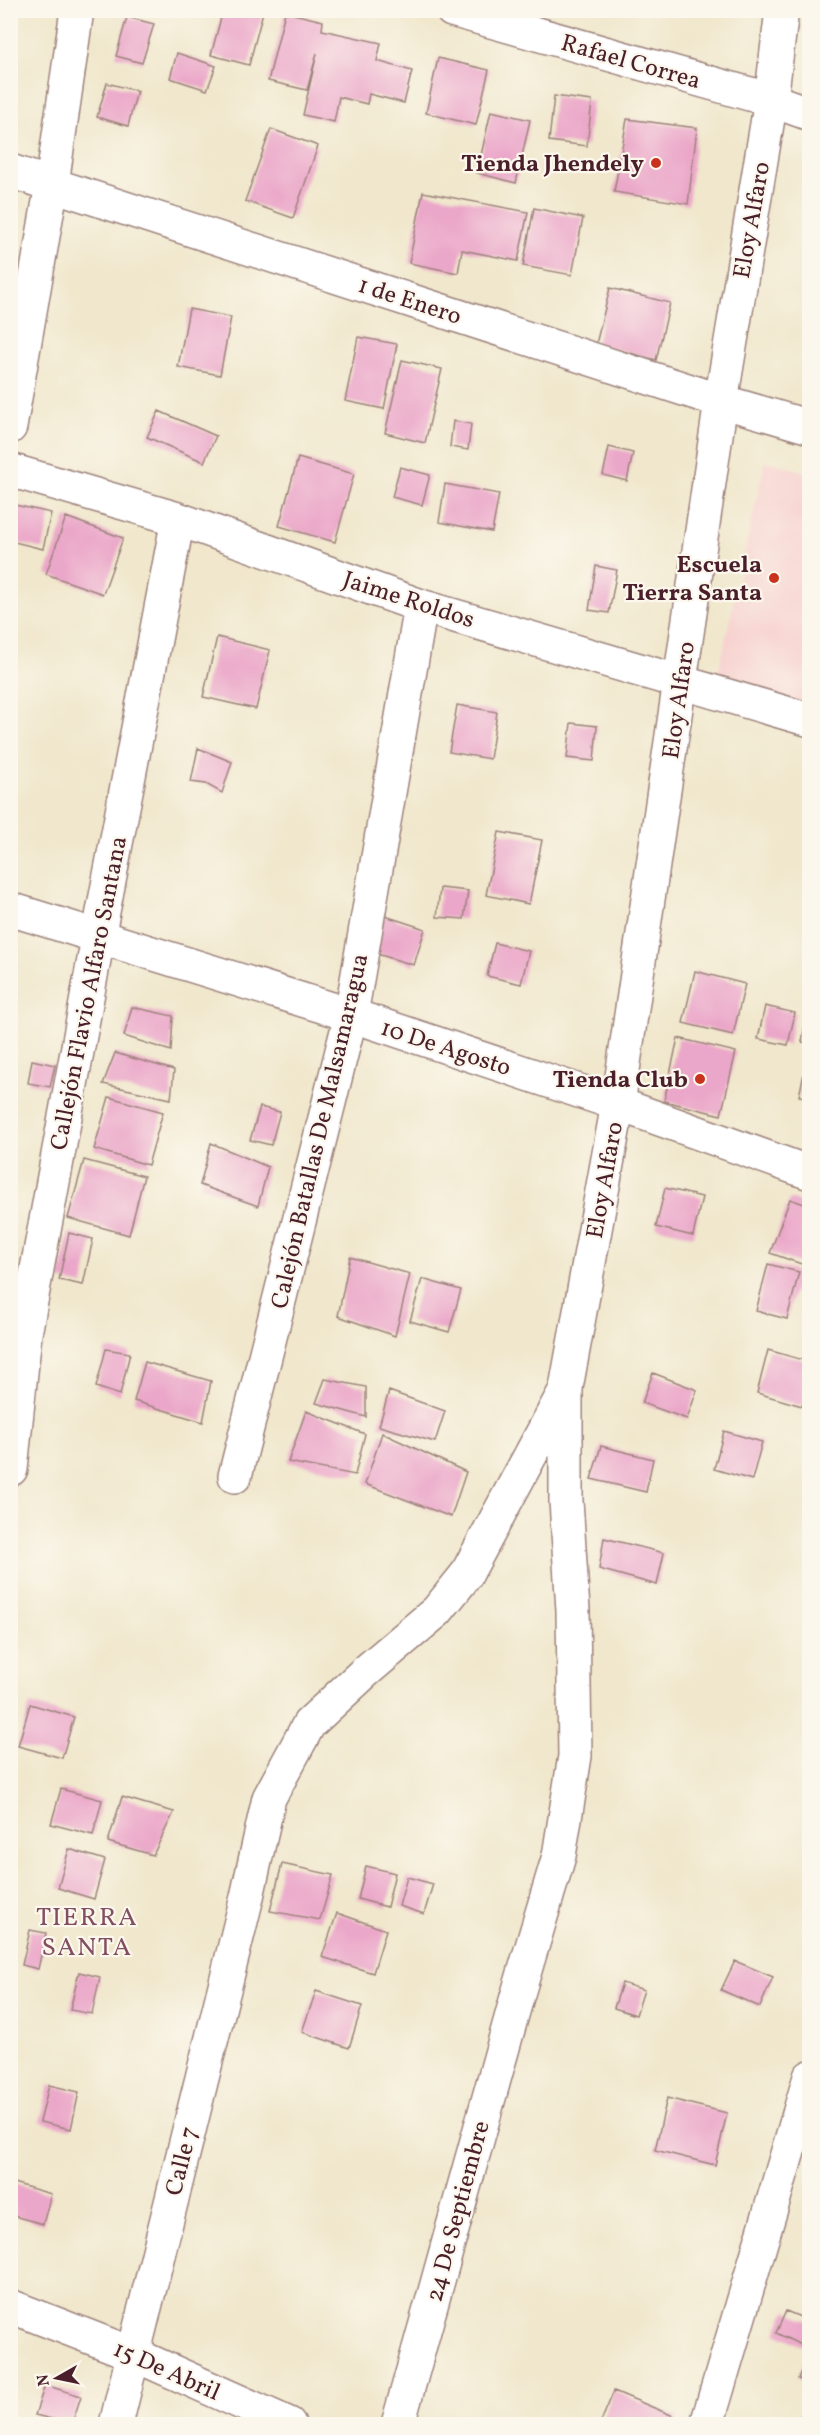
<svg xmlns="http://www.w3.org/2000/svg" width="820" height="2435" viewBox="0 0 820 2435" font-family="Vollkorn,serif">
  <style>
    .built { fill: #f7d0ce }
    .building { fill: #eba7c9 }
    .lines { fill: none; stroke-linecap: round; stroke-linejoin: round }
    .minor-casing { stroke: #9d837c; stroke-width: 36 }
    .minor { stroke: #fff; stroke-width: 33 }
    .poi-dot { fill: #c8321e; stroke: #fbf7ec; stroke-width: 2 }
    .labels { text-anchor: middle; stroke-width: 4.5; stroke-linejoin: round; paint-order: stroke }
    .street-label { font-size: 24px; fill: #4a1f2b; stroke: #fbf7ec }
    .poi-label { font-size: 24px; font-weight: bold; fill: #4a1f2b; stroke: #fbf7ec; text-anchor: end }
    .neighbourhood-label { font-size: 26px; letter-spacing: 1.5px; fill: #824f62; stroke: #fbf7ec }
  </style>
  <rect width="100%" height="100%" fill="#fbf7ec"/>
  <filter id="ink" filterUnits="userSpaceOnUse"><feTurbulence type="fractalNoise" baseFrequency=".0167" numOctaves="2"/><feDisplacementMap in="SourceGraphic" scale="12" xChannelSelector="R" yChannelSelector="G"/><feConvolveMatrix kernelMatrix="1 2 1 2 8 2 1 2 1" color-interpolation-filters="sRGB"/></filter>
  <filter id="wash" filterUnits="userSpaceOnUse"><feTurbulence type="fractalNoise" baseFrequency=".008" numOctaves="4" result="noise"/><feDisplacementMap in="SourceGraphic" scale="24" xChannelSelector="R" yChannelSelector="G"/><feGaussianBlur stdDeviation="1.35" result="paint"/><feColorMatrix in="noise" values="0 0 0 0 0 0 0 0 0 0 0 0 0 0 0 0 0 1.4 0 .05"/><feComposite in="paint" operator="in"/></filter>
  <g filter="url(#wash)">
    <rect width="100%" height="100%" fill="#f0e7cc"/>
    <path class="built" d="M 765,461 L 809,473 L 809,710 L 716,682 Z"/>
    <g id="blocks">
      <path class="building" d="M 223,10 L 263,12 L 249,65 L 211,55 Z
        M 285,12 L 323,21 L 322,30 L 381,43 L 377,61 L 412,71 L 404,103 L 369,94 L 367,104 L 339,97 L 334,122 L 303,115 L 317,53 L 307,90 L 268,81 Z
        M 127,17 L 154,24 L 142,63 L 116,56 Z
        M 177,53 L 216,66 L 207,90 L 170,78 Z
        M 438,58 L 489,70 L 476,125 L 426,113 Z
        M 107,83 L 137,91 L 128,126 L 97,117 Z
        M 554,96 L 592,101 L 587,146 L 549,141 Z
        M 491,111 L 530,120 L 516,183 L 477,173 Z
        M 627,119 L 697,128 L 688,204 L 614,192 Z
        M 271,129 L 318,146 L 293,218 L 245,201 Z
        M 423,192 L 528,212 L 518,261 L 462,250 L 458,273 L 409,263 Z
        M 534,208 L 583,218 L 572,275 L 523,266 Z
        M 610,288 L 670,303 L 656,360 L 596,344 Z
        M 189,309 L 231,317 L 220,375 L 178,367 Z
        M 358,337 L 397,344 L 384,409 L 345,401 Z
        M 402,360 L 442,369 L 425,443 L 385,433 Z
        M 159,411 L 216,436 L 204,462 L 147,437 Z
        M 453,421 L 471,424 L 468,450 L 450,447 Z
        M 609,447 L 633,453 L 627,481 L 603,475 Z
        M 298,458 L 354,474 L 335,542 L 279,526 Z
        M 400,467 L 430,475 L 422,505 L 392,497 Z
        M 445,484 L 499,494 L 492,532 L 439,522 Z
        M 15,505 L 51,513 L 43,549 L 10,541 L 10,523 Z
        M 66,517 L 123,538 L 103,594 L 46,574 Z
        M 596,566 L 617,570 L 609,613 L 589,610 Z
        M 217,637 L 270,650 L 256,709 L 203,697 Z
        M 457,705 L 497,712 L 490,759 L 449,752 Z
        M 571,723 L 597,726 L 594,761 L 567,758 Z
        M 198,748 L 232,762 L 222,793 L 206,784 L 191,782 Z
        M 499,832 L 542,840 L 529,904 L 486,895 Z
        M 440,888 L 468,891 L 464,919 L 437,917 Z
        M 379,914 L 425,929 L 414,965 L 367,951 Z
        M 495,943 L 529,951 L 521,984 L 487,976 Z
        M 695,971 L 745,984 L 733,1035 L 683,1023 Z
        M 765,1006 L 795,1013 L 788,1045 L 758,1039 Z
        M 808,1006 L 810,1006 L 810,1043 L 802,1042 Z
        M 132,1007 L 173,1016 L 171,1051 L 124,1036 Z
        M 678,1038 L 736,1052 L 721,1115 L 664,1101 Z
        M 115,1053 L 174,1070 L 171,1099 L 103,1084 Z
        M 32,1060 L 55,1065 L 50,1087 L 28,1083 Z
        M 806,1064 L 810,1064 L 810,1098 L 799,1096 Z
        M 109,1097 L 163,1112 L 148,1165 L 94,1149 Z
        M 260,1107 L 280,1112 L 271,1145 L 250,1140 Z
        M 211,1143 L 268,1167 L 258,1206 L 200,1185 Z
        M 84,1160 L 144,1176 L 129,1235 L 68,1218 Z
        M 665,1188 L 702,1197 L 693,1236 L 656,1227 Z
        M 790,1199 L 810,1206 L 810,1267 L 770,1253 Z
        M 69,1233 L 93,1239 L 83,1285 L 59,1280 Z
        M 350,1257 L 410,1274 L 395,1336 L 338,1316 Z
        M 768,1264 L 799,1272 L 787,1319 L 756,1311 Z
        M 422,1279 L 461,1290 L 449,1332 L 410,1321 Z
        M 106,1349 L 130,1353 L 120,1395 L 96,1387 Z
        M 768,1350 L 810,1362 L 810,1378 L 802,1406 L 757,1393 Z
        M 145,1362 L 211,1381 L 203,1422 L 134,1401 Z
        M 653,1373 L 697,1390 L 687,1419 L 642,1403 Z
        M 325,1379 L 366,1387 L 366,1417 L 316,1403 Z
        M 389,1391 L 445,1411 L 435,1442 L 379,1426 Z
        M 306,1411 L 365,1434 L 355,1475 L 288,1462 Z
        M 724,1431 L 762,1442 L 752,1480 L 714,1469 Z
        M 382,1433 L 466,1472 L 451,1517 L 365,1484 Z
        M 601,1446 L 653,1459 L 646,1492 L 591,1479 Z
        M 604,1538 L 664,1553 L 657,1585 L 599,1569 Z
        M 30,1704 L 74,1717 L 62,1758 L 18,1746 Z
        M 61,1789 L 102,1800 L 93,1835 L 51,1824 Z
        M 122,1797 L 174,1812 L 153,1855 L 108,1842 Z
        M 69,1849 L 105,1860 L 94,1899 L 58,1888 Z
        M 282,1864 L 333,1875 L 320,1920 L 270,1911 Z
        M 366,1866 L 395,1873 L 387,1907 L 358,1899 Z
        M 407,1877 L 433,1884 L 424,1914 L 399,1906 Z
        M 337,1913 L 386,1930 L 373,1973 L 322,1957 Z
        M 30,1930 L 46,1933 L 38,1969 L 22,1965 Z
        M 735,1961 L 773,1977 L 760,2007 L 721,1990 Z
        M 79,1972 L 100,1977 L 92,2014 L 70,2010 Z
        M 622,1983 L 644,1990 L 636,2015 L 614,2008 Z
        M 316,1991 L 362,2006 L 349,2048 L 302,2032 Z
        M 49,2085 L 79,2092 L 71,2129 L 40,2122 Z
        M 667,2098 L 727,2113 L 715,2165 L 655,2150 Z
        M 10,2182 L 51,2194 L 43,2224 L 10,2215 Z
        M 786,2311 L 810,2321 L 809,2349 L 776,2333 Z
        M 809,2349 L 810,2349 L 810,2383 L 798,2379 Z
        M 45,2385 L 81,2396 L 72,2424 L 35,2415 Z
        M 614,2391 L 678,2418 L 676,2424 L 600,2424 Z
        M 809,2396 L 810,2424 L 797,2424 Z"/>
    </g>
  </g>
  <g filter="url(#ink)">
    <use href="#blocks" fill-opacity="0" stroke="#9d837c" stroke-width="1.5"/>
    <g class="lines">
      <g class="minor-casing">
        <path id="minor" d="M 452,10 L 771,100 L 810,114
          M 10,171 L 721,401 L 810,427
          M 10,427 L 52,184 L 77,10
          M 10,470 L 178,519 L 421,606 L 810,720
          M 10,909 L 351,1015 L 618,1104 L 810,1173
          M 11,1469 L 25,1334 L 98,938 L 178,519
          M 235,1476 L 351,1015 L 421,606
          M 10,2306 L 133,2354 L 289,2424
          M 116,2424 L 247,1897 L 269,1798 L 309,1724 L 365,1672 L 437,1611 L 466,1575 L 564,1393
          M 398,2424 L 517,1997 L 559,1856 L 575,1756 L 573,1610 L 566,1501 L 566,1388 L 618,1104 L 721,401 L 771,100 L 782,10
          M 707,2424 L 810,2077"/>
      </g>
      <use href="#minor" class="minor"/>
    </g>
  </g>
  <g class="poi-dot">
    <circle cx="656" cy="163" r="6"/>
    <circle cx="774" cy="578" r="6"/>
    <circle cx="700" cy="1079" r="6"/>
  </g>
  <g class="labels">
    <g class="street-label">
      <text transform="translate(631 61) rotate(16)" y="8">Rafael Correa</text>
      <text transform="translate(751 220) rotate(-80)" y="8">Eloy Alfaro</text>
      <text transform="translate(410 300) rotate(18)" y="8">1 de Enero</text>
      <text transform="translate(409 599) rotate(18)" y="8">Jaime Roldos</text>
      <text transform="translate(678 700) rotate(-82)" y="8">Eloy Alfaro</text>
      <text transform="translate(88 993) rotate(-79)" y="8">Callejón Flavio Alfaro Santana</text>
      <text transform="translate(446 1047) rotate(18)" y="8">10 De Agosto</text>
      <text transform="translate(319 1131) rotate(-77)" y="8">Calejón Batallas De Malsamaragua</text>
      <text transform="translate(604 1180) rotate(-80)" y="8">Eloy Alfaro</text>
      <text transform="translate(181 2161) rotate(-76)" y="8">Calle 7</text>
      <text transform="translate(457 2211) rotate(-75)" y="8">24 De Septiembre</text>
      <text transform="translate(167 2370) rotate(24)" y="8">15 De Abril</text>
    </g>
    <g class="poi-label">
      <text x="644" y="171">Tienda Jhendely</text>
      <text x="762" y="572">Escuela<tspan x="762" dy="28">Tierra Santa</tspan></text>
      <text x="688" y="1087">Tienda Club</text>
    </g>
    <g class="neighbourhood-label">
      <text x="87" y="1925">TIERRA<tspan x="87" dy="30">SANTA</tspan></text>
    </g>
  </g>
  <rect width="820" height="2435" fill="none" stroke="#fbf7ec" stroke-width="36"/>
  <g transform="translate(57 2378) rotate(261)" stroke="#fbf7ec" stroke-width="4.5" paint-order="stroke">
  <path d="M0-4.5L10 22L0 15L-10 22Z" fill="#4a1f2b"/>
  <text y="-9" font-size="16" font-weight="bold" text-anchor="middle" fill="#4a1f2b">N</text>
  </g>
</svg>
